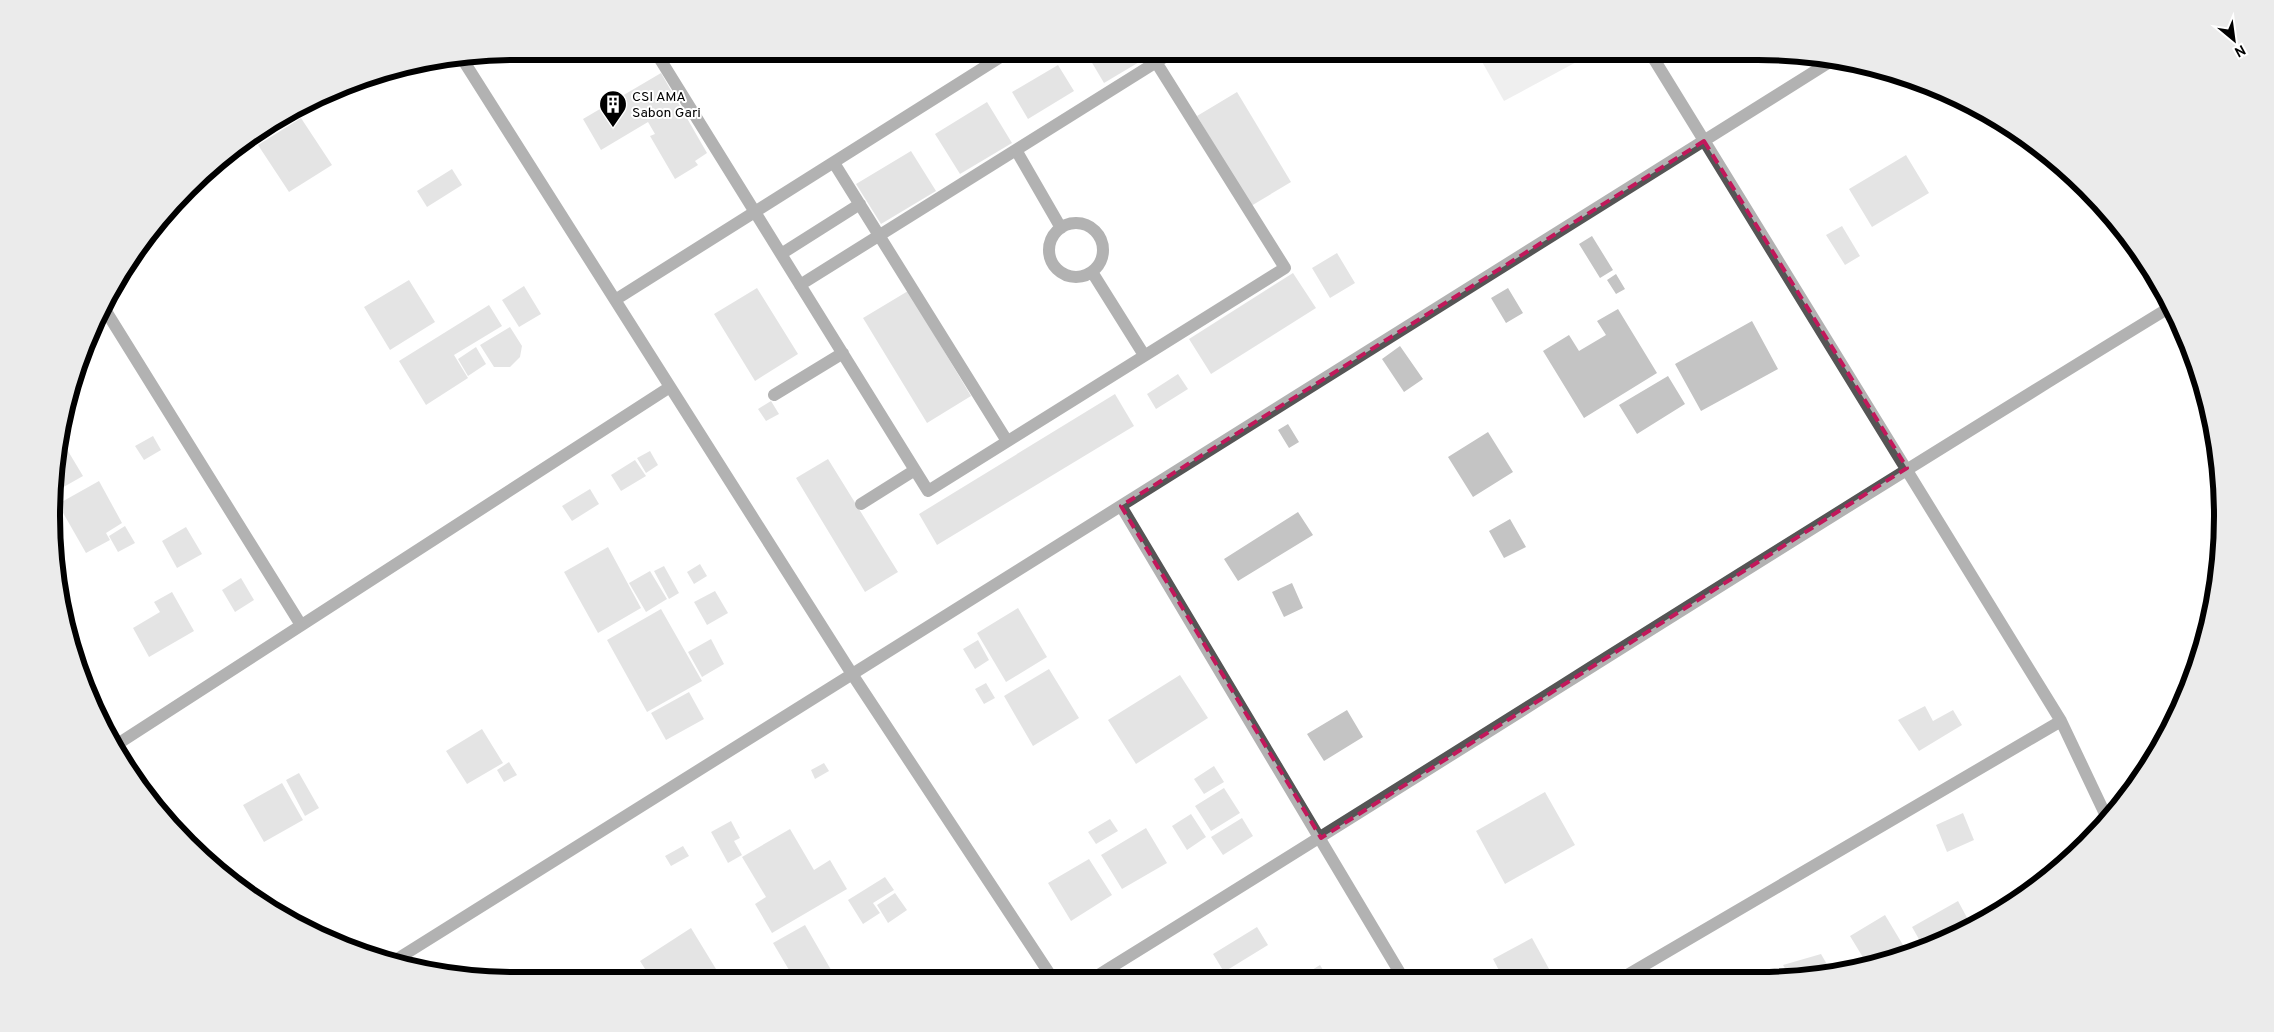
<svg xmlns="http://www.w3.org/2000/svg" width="2274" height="1032" viewBox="0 0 2274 1032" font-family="Overpass,sans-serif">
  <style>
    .green { fill: #dcdcdc }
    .building { fill: #c4c4c4 }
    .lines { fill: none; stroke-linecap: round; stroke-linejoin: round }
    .minor { stroke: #555; stroke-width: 12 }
    .marked { fill: none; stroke: #c2185b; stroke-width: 4; stroke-dasharray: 10 6; stroke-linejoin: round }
    .labels { text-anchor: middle; stroke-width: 4; stroke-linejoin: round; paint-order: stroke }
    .poi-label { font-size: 14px; fill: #000; stroke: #fff; text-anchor: start }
    .rim { fill: none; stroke: #000; stroke-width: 6 }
  </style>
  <rect width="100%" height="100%" fill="#fff"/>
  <path class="green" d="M 1476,51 L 1595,51 L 1595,52 L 1504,101 Z"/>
  <path class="building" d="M 1085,51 L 1149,51 L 1151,55 L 1104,83 Z
    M 1058,65 L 1074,91 L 1028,119 L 1012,92 Z
    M 661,73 L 707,153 L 695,161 L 698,165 L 675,179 L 650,136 L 655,134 L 648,122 L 601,150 L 583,119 Z
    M 1237,92 L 1291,182 L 1251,206 L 1197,116 Z
    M 987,102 L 1012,143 L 960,174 L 935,134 Z
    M 301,118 L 332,165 L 289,192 L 258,145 Z
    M 911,151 L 936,191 L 881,224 L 856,184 Z
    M 1906,155 L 1929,193 L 1872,227 L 1849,189 Z
    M 452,169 L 462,185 L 427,207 L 417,191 Z
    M 1842,226 L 1860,256 L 1845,265 L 1826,235 Z
    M 1592,236 L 1613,270 L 1600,278 L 1579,244 Z
    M 1337,253 L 1355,283 L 1330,298 L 1312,268 Z
    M 1293,273 L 1316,308 L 1211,374 L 1189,339 Z
    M 1616,274 L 1625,289 L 1616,294 L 1607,280 Z
    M 409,280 L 435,322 L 390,350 L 364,307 Z
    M 524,286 L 541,314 L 519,327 L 502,300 Z
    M 757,288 L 798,354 L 755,381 L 714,314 Z
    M 1508,288 L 1523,313 L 1506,323 L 1491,298 Z
    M 908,291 L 971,396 L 927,423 L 863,318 Z
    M 489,305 L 502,326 L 454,355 L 468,378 L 426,405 L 399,361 Z
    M 1618,309 L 1657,373 L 1584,418 L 1543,351 L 1569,335 L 1579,351 L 1606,335 L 1597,321 Z
    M 1752,321 L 1778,369 L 1701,411 L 1675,364 Z
    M 510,327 L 522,346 L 520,357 L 510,367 L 494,367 L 480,345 Z
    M 1400,346 L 1423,379 L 1404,392 L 1382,359 Z
    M 476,347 L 486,364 L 468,376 L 458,359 Z
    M 1178,374 L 1188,389 L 1156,409 L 1147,394 Z
    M 1668,376 L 1685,404 L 1637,434 L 1619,405 Z
    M 1115,394 L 1134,426 L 937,545 L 919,514 Z
    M 771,401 L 779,414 L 766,421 L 758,409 Z
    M 1288,424 L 1299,442 L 1289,448 L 1278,430 Z
    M 1488,432 L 1513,472 L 1473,497 L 1448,457 Z
    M 59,436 L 83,476 L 53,493 L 56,465 Z
    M 153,436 L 161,450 L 144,460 L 135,446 Z
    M 650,451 L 658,465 L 646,473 L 637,458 Z
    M 828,459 L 898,572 L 865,592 L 796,478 Z
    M 635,460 L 646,476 L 621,491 L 611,475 Z
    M 99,481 L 122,523 L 106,533 L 110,540 L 86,553 L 58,504 Z
    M 590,489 L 599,504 L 572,521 L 562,506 Z
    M 1298,512 L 1313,535 L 1238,581 L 1224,559 Z
    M 1510,519 L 1526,547 L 1504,558 L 1489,531 Z
    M 125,526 L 135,543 L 118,552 L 109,536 Z
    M 186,527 L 202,554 L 177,568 L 162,541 Z
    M 608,547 L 641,608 L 598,633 L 564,572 Z
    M 700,564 L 707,576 L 694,584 L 687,572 Z
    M 664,566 L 679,593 L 669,599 L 654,571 Z
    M 650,571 L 667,599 L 646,612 L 629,583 Z
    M 241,578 L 254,600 L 235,612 L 222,590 Z
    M 1292,583 L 1303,608 L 1284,617 L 1272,592 Z
    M 715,591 L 728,613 L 707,625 L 694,602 Z
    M 172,592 L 194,631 L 149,657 L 133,628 L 160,612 L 154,602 Z
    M 1018,608 L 1047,657 L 1006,682 L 977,633 Z
    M 661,609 L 702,681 L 647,712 L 607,640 Z
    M 711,639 L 724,664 L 702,677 L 688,652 Z
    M 978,640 L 989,660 L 975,669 L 963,649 Z
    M 1049,669 L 1079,718 L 1033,746 L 1004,696 Z
    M 1180,675 L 1208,718 L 1136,764 L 1108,720 Z
    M 986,683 L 995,698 L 984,704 L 975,689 Z
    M 689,692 L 704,719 L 666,740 L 651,713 Z
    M 1925,706 L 1933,721 L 1953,710 L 1962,725 L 1919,751 L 1898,720 Z
    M 1347,710 L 1363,737 L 1324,761 L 1307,734 Z
    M 482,729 L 503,763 L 467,784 L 446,751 Z
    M 509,762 L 517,775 L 504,782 L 497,770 Z
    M 824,763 L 829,771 L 815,779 L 811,770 Z
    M 1214,766 L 1224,782 L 1204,794 L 1194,779 Z
    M 299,773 L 319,808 L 305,816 L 286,780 Z
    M 282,783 L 303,820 L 264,842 L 243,805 Z
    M 1224,788 L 1240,813 L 1211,831 L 1195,806 Z
    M 1545,792 L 1575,845 L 1505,884 L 1476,831 Z
    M 1963,813 L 1974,840 L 1947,852 L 1936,825 Z
    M 1191,814 L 1206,837 L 1187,850 L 1172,826 Z
    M 1242,818 L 1253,836 L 1223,855 L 1211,837 Z
    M 1110,819 L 1118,831 L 1096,844 L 1088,832 Z
    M 731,821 L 740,838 L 734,841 L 742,855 L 728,863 L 711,832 Z
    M 1146,828 L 1167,863 L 1122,889 L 1101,855 Z
    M 790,829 L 814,870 L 830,860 L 847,889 L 772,933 L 755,904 L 766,897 L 742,857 Z
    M 683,846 L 689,856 L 671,866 L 665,856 Z
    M 1089,859 L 1112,895 L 1071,921 L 1048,883 Z
    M 885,877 L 894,890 L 873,903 L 880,913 L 863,924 L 848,900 Z
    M 895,893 L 907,910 L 888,923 L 877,905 Z
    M 1958,901 L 1971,925 L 1936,945 L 1924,948 L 1912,927 Z
    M 1885,915 L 1906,950 L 1894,957 L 1867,964 L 1850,936 Z
    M 805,925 L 834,975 L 825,980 L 795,980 L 773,943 Z
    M 1257,927 L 1268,945 L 1224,972 L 1213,954 Z
    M 691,928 L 716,969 L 698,980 L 652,980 L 640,961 Z
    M 1532,938 L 1554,978 L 1503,978 L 1493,959 Z
    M 1821,954 L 1832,973 L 1819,977 L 1790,977 L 1783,965 Z
    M 1320,965 L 1328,978 L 1299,978 Z"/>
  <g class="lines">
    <path class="minor" d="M 655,51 L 928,491 L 1285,268 L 1156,62
      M 1649,51 L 2061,721 L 2106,816
      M 463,60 L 852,674 L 1053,979
      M 1016,150 L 1061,228
      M 834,163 L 1007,441
      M1049 250a27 27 0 1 1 54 0a27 27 0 1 1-54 0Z
      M 781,254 L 860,204
      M 1092,272 L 1144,355
      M 800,285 L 1174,51
      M 615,300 L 1010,51
      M 104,308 L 301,625
      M 774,395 L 843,353
      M 861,504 L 915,470
      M 1121,506 L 1403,978
      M 113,747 L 670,387
      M 394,961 L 1828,63
      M 1624,977 L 2061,721
      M 1092,979 C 1453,756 1810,527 2172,306"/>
  </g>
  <path d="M0 0H2274V1032H0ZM 1704,141 L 1907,468 L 1321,838 L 1121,506 Z" fill="#fff" fill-opacity=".55" fill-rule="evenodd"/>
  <path class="marked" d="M 1704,141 L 1907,468 L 1321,838 L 1121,506 Z"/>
  <defs>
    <g id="building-pin" transform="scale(1.4375)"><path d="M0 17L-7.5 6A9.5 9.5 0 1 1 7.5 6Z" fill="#000" stroke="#fff"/><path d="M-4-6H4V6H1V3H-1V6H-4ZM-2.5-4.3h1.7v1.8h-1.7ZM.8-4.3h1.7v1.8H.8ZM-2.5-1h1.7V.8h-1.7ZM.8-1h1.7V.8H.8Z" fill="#fff"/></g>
  </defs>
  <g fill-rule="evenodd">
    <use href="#building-pin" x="613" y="104"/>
  </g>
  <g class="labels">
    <g class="poi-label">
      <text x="632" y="101">CSI AMA<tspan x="632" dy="16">Sabon Gari</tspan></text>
    </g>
  </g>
  <path d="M0 0H2274V1032H0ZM516 60H1758A456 456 0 0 1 2214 516V516A456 456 0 0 1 1758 972H516A456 456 0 0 1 60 516V516A456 456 0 0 1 516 60Z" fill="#ebebeb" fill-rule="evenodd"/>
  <path class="rim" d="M516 60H1758A456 456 0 0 1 2214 516V516A456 456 0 0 1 1758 972H516A456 456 0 0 1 60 516V516A456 456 0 0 1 516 60Z"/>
  <g transform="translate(2234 40) rotate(151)" stroke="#ffffff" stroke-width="4" paint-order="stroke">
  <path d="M0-4L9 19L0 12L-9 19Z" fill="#000000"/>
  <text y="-8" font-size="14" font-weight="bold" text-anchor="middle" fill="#000000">N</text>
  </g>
</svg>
